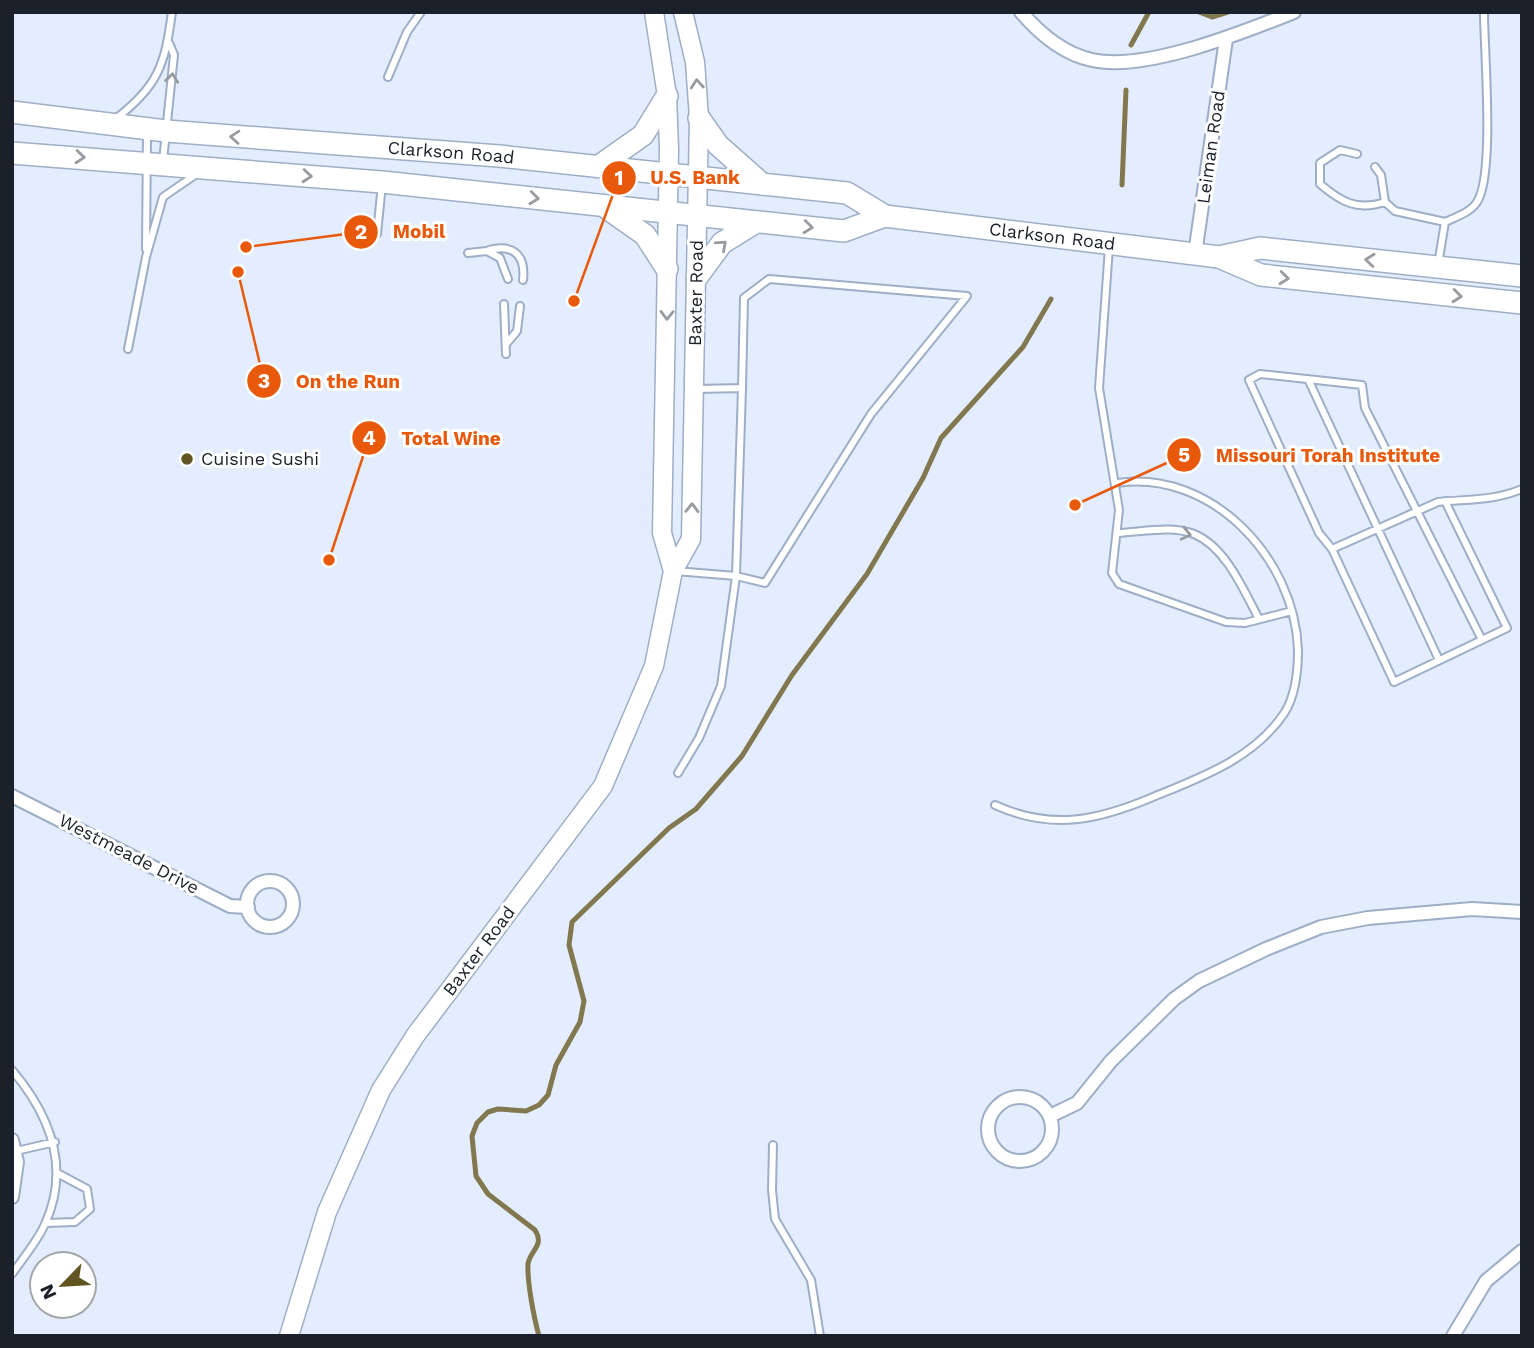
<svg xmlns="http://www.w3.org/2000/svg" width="1534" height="1348" viewBox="0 0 1534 1348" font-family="'Work Sans',sans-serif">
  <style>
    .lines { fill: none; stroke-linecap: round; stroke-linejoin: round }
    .stream { stroke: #82784f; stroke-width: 5 }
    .lane-casing { stroke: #9eaec7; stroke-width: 10 }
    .street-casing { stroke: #9eaec7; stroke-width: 16 }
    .secondary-casing { stroke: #9eaec7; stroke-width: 21 }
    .primary-casing { stroke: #9eaec7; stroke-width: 24 }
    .lane { stroke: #fff; stroke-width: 6 }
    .street { stroke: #fff; stroke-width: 12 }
    .secondary { stroke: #fff; stroke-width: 18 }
    .primary { stroke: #fff; stroke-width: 21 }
    .oneway { stroke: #989b9f }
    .poi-dot { fill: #615522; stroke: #fff; stroke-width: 2.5 }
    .labels { text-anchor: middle; stroke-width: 6; stroke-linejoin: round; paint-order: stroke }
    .street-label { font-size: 18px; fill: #1b212a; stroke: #fff }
    .poi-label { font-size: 18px; fill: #1b212a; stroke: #fff; text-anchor: start }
    .leader { fill: none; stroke: #e8590c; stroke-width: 2.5 }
    .callout-dot { fill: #e8590c; stroke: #fff; stroke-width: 2.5 }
    .mark-label { font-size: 21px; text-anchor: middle; font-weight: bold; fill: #fff }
    .callout-label { font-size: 19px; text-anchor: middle; font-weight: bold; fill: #e8590c; stroke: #fff; stroke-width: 6; stroke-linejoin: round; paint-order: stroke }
  </style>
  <rect width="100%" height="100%" fill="#e3edfd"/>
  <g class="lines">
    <path class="stream" d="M 1199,12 L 1212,17 L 1228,12
      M 1131,45 L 1149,12
      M 1122,185 L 1126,90
      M 539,1336 C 534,1318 527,1282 528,1264 C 530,1250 545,1246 535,1230 L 488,1194 L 476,1176 L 472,1136 L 477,1123 L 488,1112 L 498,1109 L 526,1111 L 539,1105 L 548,1095 L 556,1065 L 580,1022 L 584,1001 L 569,945 L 572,922 L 669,828 L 696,809 L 742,756 L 792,675 L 867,574 L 923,478 L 941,438 L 1023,347 L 1051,299"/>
    <g class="lane-casing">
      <path id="lane" d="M 388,77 L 407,32 L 421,12
        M 114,120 C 158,87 165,65 172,12
        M 1357,154 L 1340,150 L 1320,163 L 1320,184 C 1341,202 1357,211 1385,202 L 1381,175 L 1375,167
        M 163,161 L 174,55 L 169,43
        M 1385,202 L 1395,211 L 1445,222
        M 377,234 L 382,184
        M 1109,247 L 1099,388 L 1119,510 L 1112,573 L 1119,584 L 1226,622 L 1245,623 L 1292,611
        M 146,249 L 147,134
        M 486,251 C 511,243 526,253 523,280
        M 468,253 L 487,251 L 500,258 L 508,279
        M 1438,265 L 1445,222 C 1456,217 1471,212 1477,202 C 1495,175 1484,50 1484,12
        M 504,304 L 506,354
        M 507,343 L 517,331 L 520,306
        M 128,349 L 146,257 L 163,197 L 198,173
        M 1308,379 L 1439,660
        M 1445,501 L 1507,628 L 1394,682 L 1332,549 L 1438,502 C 1468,499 1493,501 1522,489
        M 1118,533 C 1142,532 1172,525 1194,534 C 1226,547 1244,591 1259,619
        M 1332,549 L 1319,533 L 1249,380 L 1260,374 L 1362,385 L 1365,408 L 1482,640
        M 675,571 L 736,576 L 742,388
        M 678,773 L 699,738 L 721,686 L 736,576 L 765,583 L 871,414 L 967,296 L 769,279 L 744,298 L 742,388 L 697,389
        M 995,805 C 1052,831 1099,820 1153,797 C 1202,777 1255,758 1285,712 C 1296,694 1298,670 1298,650 C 1295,558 1211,469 1117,483
        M 12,1070 C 50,1115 71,1167 45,1224 C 37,1242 23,1258 12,1274
        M 773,1145 L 772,1190 L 775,1219 L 811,1280 L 820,1336
        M 16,1151 L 55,1142
        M 46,1223 L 75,1222 L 90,1209 L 87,1189 L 57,1173"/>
    </g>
    <g class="street-casing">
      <path id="street" d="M 1021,12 C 1039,33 1064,54 1092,60 C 1145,72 1244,32 1294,12
        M 1195,254 L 1226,39
        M 12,796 L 230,906 L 248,907
        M247 904a23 23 0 1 1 46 0a23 23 0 1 1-46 0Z
        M988 1129a32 32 0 1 1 64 0a32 32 0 1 1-64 0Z
        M 1050,1116 L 1077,1103 L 1111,1061 L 1174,999 L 1199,981 L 1266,949 L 1321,927 L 1368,918 L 1472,909 L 1522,912
        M 12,1140 L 17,1162 L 12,1197
        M 1453,1336 L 1486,1281 L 1522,1251"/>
    </g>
    <g class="secondary-casing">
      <path id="secondary" d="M 654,12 L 667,96 L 669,149 L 662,533 L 673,571
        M 289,1336 L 327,1212 L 381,1090 L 415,1036 L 603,786 L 654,666 L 673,571 L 691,539 L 699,118 L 695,62 L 683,12"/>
    </g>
    <g class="primary-casing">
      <g id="primary">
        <path id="s1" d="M 12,112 L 166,131 L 499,156 L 847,193 L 885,216 L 1219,257 L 1261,275 L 1522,303"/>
        <path d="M 699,118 L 718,145 L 762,184"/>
        <path d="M 12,153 L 382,182 L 844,231 L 885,216"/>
        <path d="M 599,166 L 643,135 L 667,96"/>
        <path d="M 608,209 L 645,235 L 667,269"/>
        <path d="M 1219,257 L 1260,248 L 1522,276"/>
        <path d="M 697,277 L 722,243 L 756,222"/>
      </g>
    </g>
    <use href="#lane" class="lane"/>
    <use href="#street" class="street"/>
    <use href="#secondary" class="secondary"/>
    <use href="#primary" class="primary"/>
  </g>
  <defs><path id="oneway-chevron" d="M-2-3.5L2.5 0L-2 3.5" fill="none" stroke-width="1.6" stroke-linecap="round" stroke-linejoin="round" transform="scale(1.75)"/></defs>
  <g class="oneway">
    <use href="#oneway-chevron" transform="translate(172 78) rotate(-83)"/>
    <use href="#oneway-chevron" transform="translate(697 84) rotate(-95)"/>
    <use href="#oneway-chevron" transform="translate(235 137) rotate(-176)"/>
    <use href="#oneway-chevron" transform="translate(80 157) rotate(5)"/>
    <use href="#oneway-chevron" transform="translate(307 176) rotate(5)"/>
    <use href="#oneway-chevron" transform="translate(534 198) rotate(6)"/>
    <use href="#oneway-chevron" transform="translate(808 227) rotate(6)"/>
    <use href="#oneway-chevron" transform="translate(722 245) rotate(-42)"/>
    <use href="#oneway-chevron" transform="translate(1370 260) rotate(-174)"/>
    <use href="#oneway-chevron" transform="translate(1284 278) rotate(6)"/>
    <use href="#oneway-chevron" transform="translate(1457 296) rotate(6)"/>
    <use href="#oneway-chevron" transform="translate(667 315) rotate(91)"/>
    <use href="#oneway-chevron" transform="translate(692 508) rotate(-89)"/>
    <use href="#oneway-chevron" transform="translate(1186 534) rotate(13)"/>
  </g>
  <circle class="poi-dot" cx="187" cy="459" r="7"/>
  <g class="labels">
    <g class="street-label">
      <text transform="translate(1211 147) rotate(-82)" y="6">Leiman Road</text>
      <text dy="6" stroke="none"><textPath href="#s1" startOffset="441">Clarkson Road</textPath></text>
      <text dy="6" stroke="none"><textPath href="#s1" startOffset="1052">Clarkson Road</textPath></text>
      <text transform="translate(696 293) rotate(-89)" y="6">Baxter Road</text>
      <text transform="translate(129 854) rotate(27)" y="6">Westmeade Drive</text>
      <text transform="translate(479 951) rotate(-53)" y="6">Baxter Road</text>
    </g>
    <g class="poi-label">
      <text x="201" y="465">Cuisine Sushi</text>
    </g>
  </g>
  <path class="leader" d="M574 301L619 178M246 247L361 232M238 272L264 381M329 560L369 438M1075 505L1184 455"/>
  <g class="callout-dot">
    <circle cx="574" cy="301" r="7"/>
    <circle cx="246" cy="247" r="7"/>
    <circle cx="238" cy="272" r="7"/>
    <circle cx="329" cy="560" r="7"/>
    <circle cx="1075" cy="505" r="7"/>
    <circle cx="619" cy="178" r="18"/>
    <circle cx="361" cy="232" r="18"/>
    <circle cx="264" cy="381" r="18"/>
    <circle cx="369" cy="438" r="18"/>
    <circle cx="1184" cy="455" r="18"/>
  </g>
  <g class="mark-label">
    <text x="619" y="185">1</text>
    <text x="361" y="239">2</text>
    <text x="264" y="388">3</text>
    <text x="369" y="445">4</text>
    <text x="1184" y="462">5</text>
  </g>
  <g class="callout-label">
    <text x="695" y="184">U.S. Bank</text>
    <text x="419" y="238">Mobil</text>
    <text x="348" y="388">On the Run</text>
    <text x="451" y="445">Total Wine</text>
    <text x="1328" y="462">Missouri Torah Institute</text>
  </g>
  <rect width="1534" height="1348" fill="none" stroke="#1b212a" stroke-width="28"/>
  <g transform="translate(63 1285) rotate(245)"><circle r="33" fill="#ffffff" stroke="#a4a6aa" stroke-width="2"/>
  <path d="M0-5L12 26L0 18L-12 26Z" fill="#615522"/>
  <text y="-10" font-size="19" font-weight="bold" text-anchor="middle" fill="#1b212a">N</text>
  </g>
</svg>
